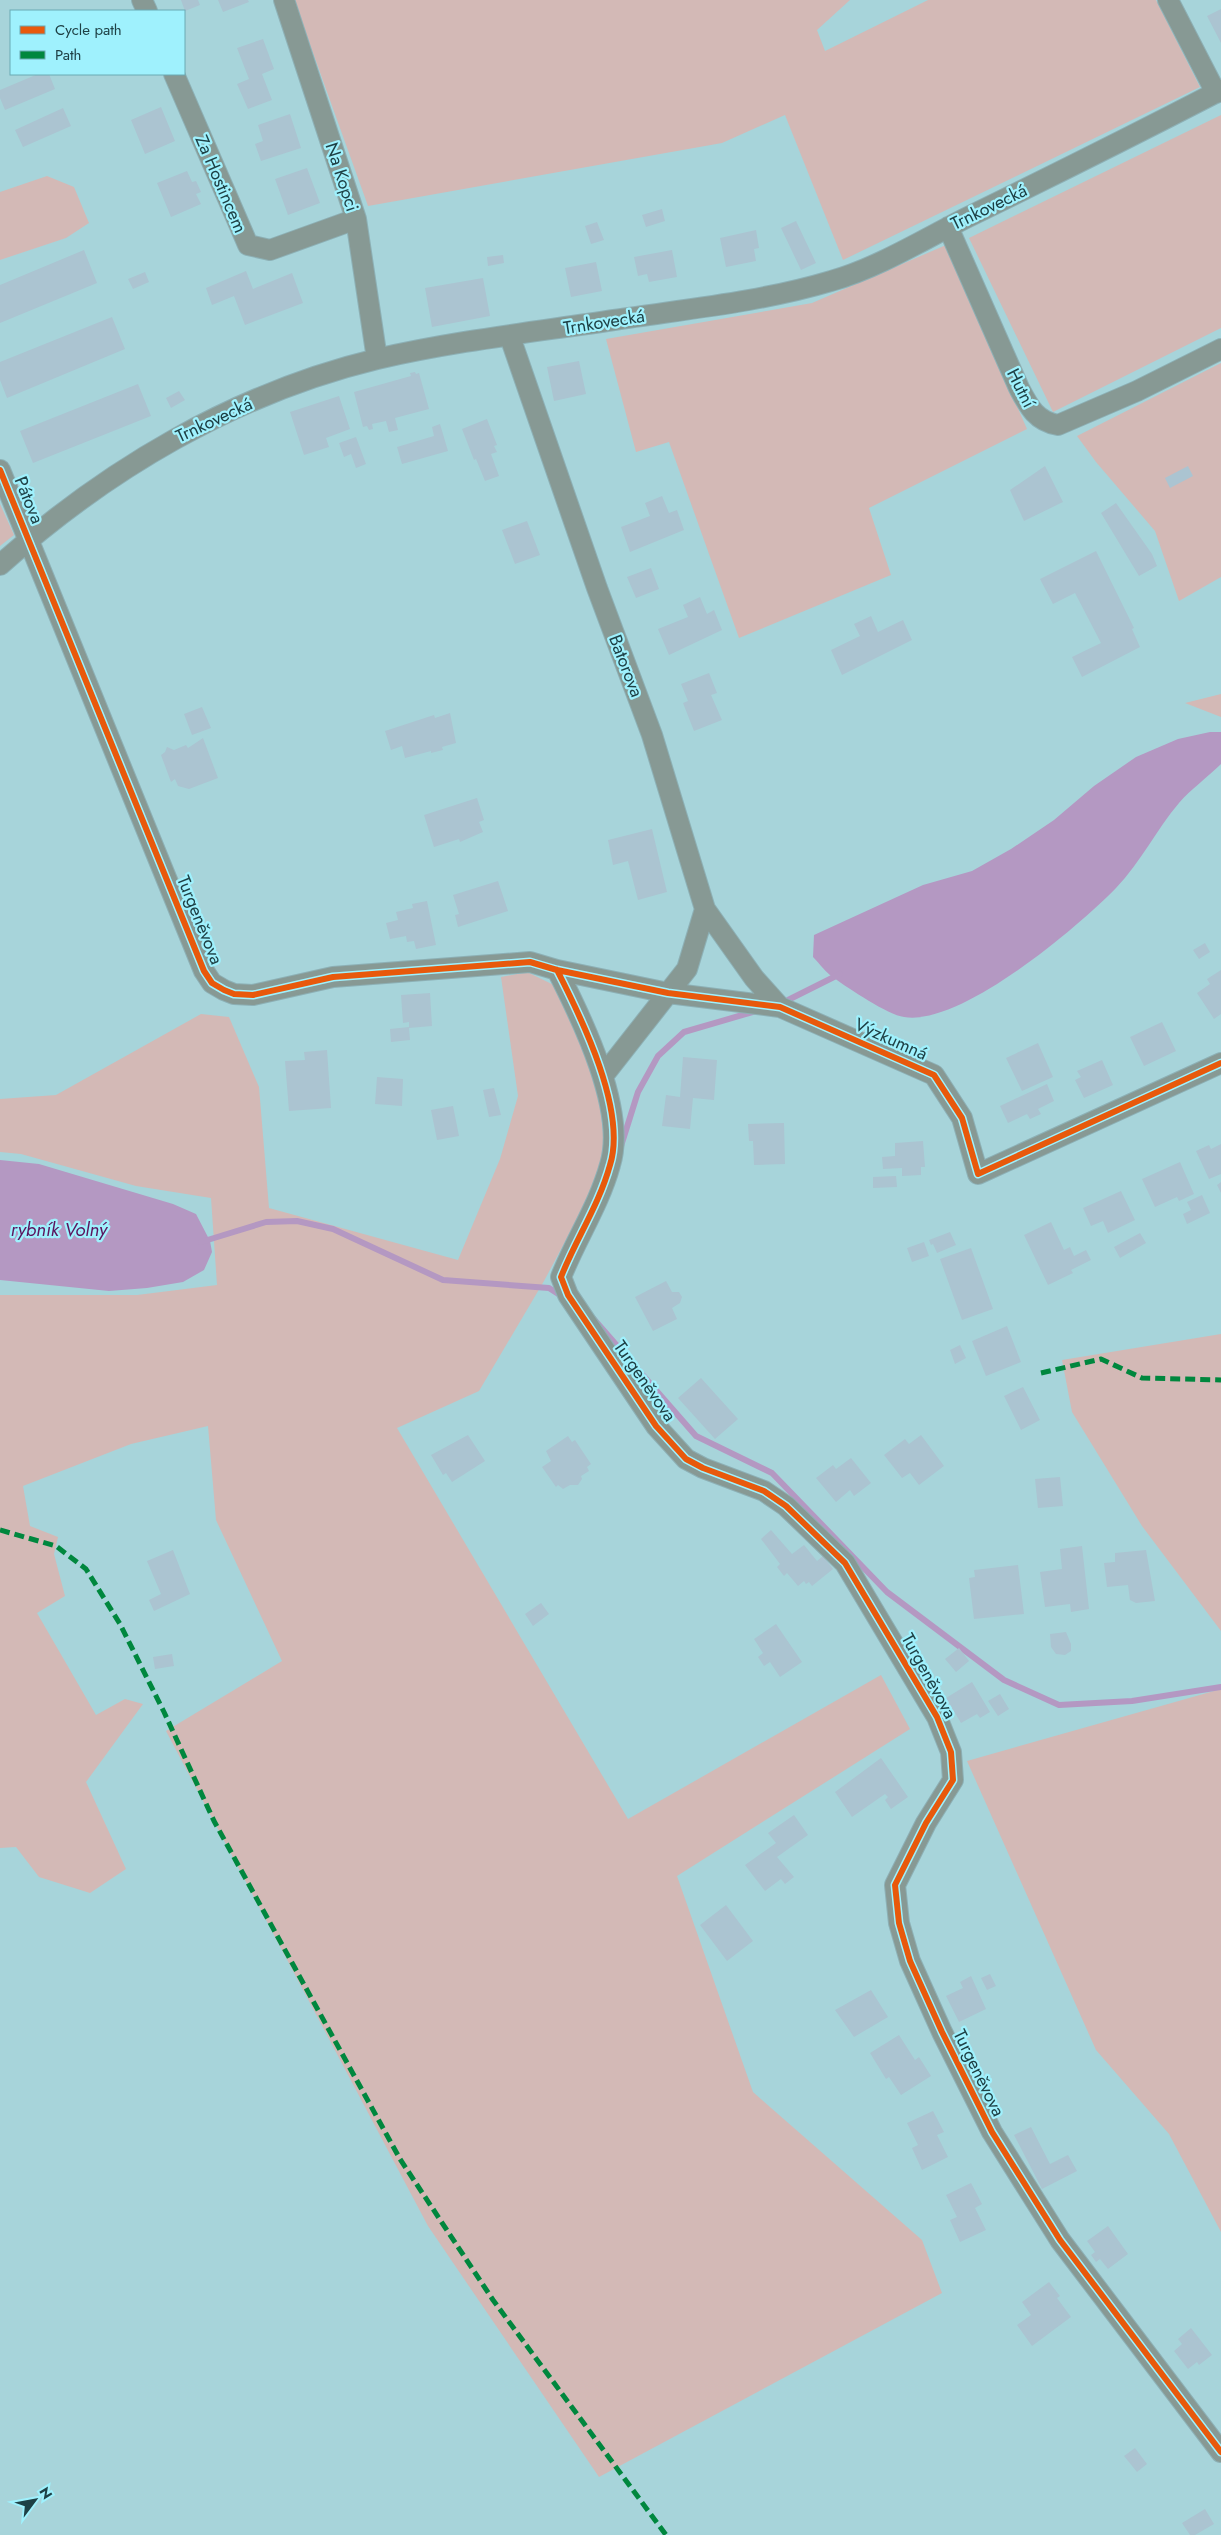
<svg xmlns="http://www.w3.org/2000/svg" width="1221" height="2535" viewBox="0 0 1221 2535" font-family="Jost,sans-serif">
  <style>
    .green { fill: #d3b9b6 }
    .water { fill: #b498c2 }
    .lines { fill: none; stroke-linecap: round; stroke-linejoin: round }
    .stream { stroke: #b498c2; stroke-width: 6 }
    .building { fill: #abc4d1 }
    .street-casing { stroke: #8db0b5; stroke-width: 22 }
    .street { stroke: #879994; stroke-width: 20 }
    .quiet { stroke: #00873e; stroke-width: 5; stroke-dasharray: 10 5; stroke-linecap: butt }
    .cycleway-casing { stroke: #9ff1fd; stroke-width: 9 }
    .cycleway { stroke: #e8590c; stroke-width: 6 }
    .labels { text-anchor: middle; stroke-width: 4.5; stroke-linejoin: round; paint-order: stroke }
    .street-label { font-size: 18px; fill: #1e4045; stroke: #9ff1fd }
    .water-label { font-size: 19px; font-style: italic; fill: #5c155d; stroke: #9ff1fd }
  </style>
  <rect width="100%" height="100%" fill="#a7d4da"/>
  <path class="green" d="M 294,0 L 850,0 L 817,30 L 825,51 L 928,0 L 1156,0 L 1200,87 L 843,260 L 785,115 L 722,143 L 368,206 Z
    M 1221,115 L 1221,328 L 1053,412 L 969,238 Z
    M 47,176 L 74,187 L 89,223 L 66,238 L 0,260 L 0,192 Z
    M 946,245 L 1027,429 L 869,508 L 891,575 L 739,638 L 669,442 L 636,452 L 606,339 L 812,303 Z
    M 1221,363 L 1221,577 L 1179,601 L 1155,531 L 1096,462 L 1077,436 Z
    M 0,504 L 14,535 L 0,546 Z
    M 1221,694 L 1221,717 L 1185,703 Z
    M 527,972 L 558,987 L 597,1079 L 605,1151 L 591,1193 L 544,1281 L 479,1391 L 397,1428 L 628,1819 L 881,1675 L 910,1729 L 677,1876 L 753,2092 L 922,2240 L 942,2293 L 599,2477 L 428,2226 L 166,1731 L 282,1661 L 216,1520 L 208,1426 L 131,1444 L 23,1486 L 30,1526 L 58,1537 L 54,1554 L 65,1596 L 37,1613 L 96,1715 L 125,1699 L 143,1704 L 86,1782 L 126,1869 L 90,1893 L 39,1877 L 16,1847 L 0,1848 L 0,1295 L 137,1295 L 217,1285 L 211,1198 L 136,1186 L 21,1154 L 0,1152 L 0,1099 L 56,1095 L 201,1014 L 229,1017 L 259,1087 L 269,1208 L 458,1260 L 500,1159 L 518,1096 L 501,977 Z
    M 1221,1334 L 1221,1631 L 1142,1526 L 1072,1412 L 1062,1360 Z
    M 1221,1689 L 1221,2232 L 1169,2134 L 1096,2050 L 967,1761 Z"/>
  <path class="water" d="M 1210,732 L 1221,732 L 1221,764 C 1208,777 1191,789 1179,803 C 1156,830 1141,862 1116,888 C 1077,928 960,1027 904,1017 C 888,1015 848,988 834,978 C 826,973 820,964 813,957 L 814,935 L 923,885 L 972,871 L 1011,849 L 1054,820 L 1094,786 L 1136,757 L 1178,739 Z
    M 0,1160 L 39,1164 L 173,1204 L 196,1214 L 210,1241 L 212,1252 L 204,1270 L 183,1282 L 147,1288 L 109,1291 L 0,1280 Z"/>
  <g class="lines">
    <path class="stream" d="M 782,1003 L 840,974
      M 621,1146 L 638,1092 L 658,1056 L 684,1032 L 756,1011
      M 201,1242 L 266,1222 L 297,1221 L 333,1229 L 443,1280 L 549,1288 L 563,1297
      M 592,1317 L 696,1436 L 772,1473 L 887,1592 L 1004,1680 L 1059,1705 L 1132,1701 L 1221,1687"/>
  </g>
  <path class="building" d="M 181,0 L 198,0 L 200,5 L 185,11 Z
    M 218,0 L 248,0 L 249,2 L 223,12 Z
    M 1221,9 L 1221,43 L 1207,16 Z
    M 263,39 L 274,69 L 262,74 L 272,100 L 248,109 L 237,84 L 249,79 L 237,48 Z
    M 38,74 L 49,74 L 55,89 L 5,110 L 0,98 L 0,90 Z
    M 161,107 L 175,141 L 145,154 L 131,120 Z
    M 63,108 L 71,126 L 23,147 L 15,130 Z
    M 290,114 L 301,148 L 261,161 L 255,144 L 263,141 L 258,125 Z
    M 307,168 L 320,203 L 288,215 L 275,179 Z
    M 187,171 L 192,182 L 196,181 L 201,192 L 196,194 L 201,204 L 171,217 L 157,183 Z
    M 662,209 L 665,221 L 646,227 L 642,215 Z
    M 796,221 L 816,263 L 801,270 L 781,228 Z
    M 597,222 L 604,240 L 591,244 L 585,226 Z
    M 756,230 L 759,248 L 754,249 L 756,261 L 726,267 L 720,238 Z
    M 84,250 L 97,283 L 0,323 L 0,285 Z
    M 672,250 L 677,277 L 649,282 L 647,274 L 638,276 L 634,257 Z
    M 503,255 L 504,263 L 488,266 L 487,257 Z
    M 596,262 L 602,291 L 571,297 L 565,268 Z
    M 246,271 L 253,289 L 292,273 L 303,303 L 245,325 L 234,296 L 212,305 L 206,288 Z
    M 145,272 L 149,282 L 133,289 L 128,279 Z
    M 483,278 L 490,316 L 432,327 L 425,288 Z
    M 112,317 L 125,349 L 7,398 L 0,380 L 0,362 Z
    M 579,361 L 586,394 L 554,401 L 547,367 Z
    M 415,372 L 416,374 L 419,373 L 429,409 L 395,418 L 398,430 L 389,432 L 386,421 L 372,424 L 373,429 L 369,430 L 367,426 L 363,427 L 354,392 L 411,376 L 410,373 Z
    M 138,384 L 151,416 L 33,463 L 20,431 Z
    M 179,391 L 185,400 L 171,408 L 166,398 Z
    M 339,396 L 350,429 L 326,438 L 329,447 L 304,455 L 290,412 Z
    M 487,419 L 497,445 L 494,446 L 497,452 L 491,454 L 499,476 L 485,481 L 476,459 L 474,460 L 462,429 Z
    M 440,424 L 448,451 L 402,464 L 397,447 L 434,436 L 432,427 Z
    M 356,437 L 366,464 L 356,468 L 351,454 L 344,457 L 339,443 Z
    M 1045,466 L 1063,502 L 1024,521 L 1010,490 Z
    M 1188,466 L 1193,476 L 1170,488 L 1165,478 Z
    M 662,496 L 669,513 L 677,510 L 684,530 L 630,552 L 621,527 L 650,516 L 645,503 Z
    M 1116,503 L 1152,554 L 1157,566 L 1139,576 L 1101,513 Z
    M 527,521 L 540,555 L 515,564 L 502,530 Z
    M 1096,551 L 1134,628 L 1132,629 L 1140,647 L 1082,677 L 1072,657 L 1101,643 L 1075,593 L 1053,604 L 1040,579 Z
    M 651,568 L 659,589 L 636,598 L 627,577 Z
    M 700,597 L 707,614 L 714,610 L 722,630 L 669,655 L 658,629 L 688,617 L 683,605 Z
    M 871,616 L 878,632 L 903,620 L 912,640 L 842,675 L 831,650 L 860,636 L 854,624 Z
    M 709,673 L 717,693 L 711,695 L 722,720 L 694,731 L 683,703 L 688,701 L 681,684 Z
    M 202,707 L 211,728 L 192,735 L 184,714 Z
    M 450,713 L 456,743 L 442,747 L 443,750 L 431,753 L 431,751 L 405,758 L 402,746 L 391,750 L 385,731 L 434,715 L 435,718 Z
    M 203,738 L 218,778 L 189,789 L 178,786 L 175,779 L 171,782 L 161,755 L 165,752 L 167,747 L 174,750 L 186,745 L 188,748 Z
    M 477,798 L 484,820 L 479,822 L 483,832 L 460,842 L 459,839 L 434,847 L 424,815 Z
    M 652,829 L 667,892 L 638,900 L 628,861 L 613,865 L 608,840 Z
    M 498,881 L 508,911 L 458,927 L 455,915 L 459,914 L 453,895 Z
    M 427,901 L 436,945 L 416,949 L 414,941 L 407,942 L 406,936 L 390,939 L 386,923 L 398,920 L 396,912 L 413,908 L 412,904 Z
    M 1205,943 L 1210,952 L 1199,959 L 1193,950 Z
    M 1221,970 L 1221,1014 L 1214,1019 L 1197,993 L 1210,984 L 1207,979 Z
    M 430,993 L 432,1026 L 409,1028 L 410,1040 L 391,1042 L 390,1029 L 409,1027 L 409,1022 L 403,1023 L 401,995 Z
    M 1162,1022 L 1176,1051 L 1144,1066 L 1130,1037 Z
    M 1038,1043 L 1053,1077 L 1022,1091 L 1006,1058 Z
    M 327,1050 L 331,1108 L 289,1111 L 285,1061 L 305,1060 L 304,1052 Z
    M 683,1057 L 717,1060 L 714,1100 L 693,1098 L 690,1129 L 662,1126 L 666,1095 L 680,1097 Z
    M 1102,1060 L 1113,1085 L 1084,1098 L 1075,1080 L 1081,1077 L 1077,1071 Z
    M 377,1077 L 403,1079 L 402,1106 L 375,1104 Z
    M 1047,1084 L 1054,1101 L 1038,1109 L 1041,1114 L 1030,1119 L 1027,1114 L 1008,1123 L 1000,1106 Z
    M 494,1088 L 501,1115 L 489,1117 L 483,1090 Z
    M 453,1106 L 459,1136 L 437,1140 L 431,1110 Z
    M 784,1123 L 785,1164 L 754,1165 L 753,1141 L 749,1141 L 748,1124 Z
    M 923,1141 L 925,1167 L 921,1167 L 921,1175 L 902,1176 L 902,1168 L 883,1169 L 882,1157 L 895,1156 L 895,1143 Z
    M 1221,1144 L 1221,1174 L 1209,1179 L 1196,1151 L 1209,1145 L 1211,1149 Z
    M 1180,1162 L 1194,1194 L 1179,1201 L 1177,1197 L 1155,1207 L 1142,1179 Z
    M 896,1176 L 897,1187 L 873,1188 L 873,1177 Z
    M 1221,1182 L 1221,1193 L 1217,1185 Z
    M 1121,1191 L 1135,1220 L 1108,1233 L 1103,1221 L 1091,1226 L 1083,1208 Z
    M 1202,1195 L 1210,1213 L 1187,1224 L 1183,1214 L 1191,1210 L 1187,1202 Z
    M 1051,1222 L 1064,1250 L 1070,1247 L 1074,1256 L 1086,1250 L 1091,1260 L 1071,1270 L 1073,1273 L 1048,1285 L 1024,1235 Z
    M 950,1232 L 956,1245 L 937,1253 L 933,1244 L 931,1245 L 929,1240 Z
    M 1140,1233 L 1146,1243 L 1120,1258 L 1114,1247 Z
    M 924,1242 L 929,1256 L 912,1262 L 907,1248 Z
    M 971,1248 L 993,1309 L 962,1320 L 940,1259 Z
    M 666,1281 L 672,1292 L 679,1292 L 682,1297 L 680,1303 L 672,1308 L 677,1319 L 653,1331 L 635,1297 Z
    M 1007,1326 L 1021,1362 L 986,1376 L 972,1341 Z
    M 960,1345 L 966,1358 L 955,1364 L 950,1350 Z
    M 701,1378 L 738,1419 L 715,1439 L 678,1398 Z
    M 1023,1387 L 1040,1420 L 1021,1430 L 1004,1396 Z
    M 468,1435 L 485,1461 L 452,1482 L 446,1473 L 443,1475 L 431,1455 Z
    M 921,1435 L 944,1466 L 919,1485 L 910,1473 L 902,1478 L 884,1455 L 905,1439 L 909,1444 Z
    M 568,1436 L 572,1442 L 575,1440 L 591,1464 L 587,1467 L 589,1471 L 581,1476 L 582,1479 L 578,1485 L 570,1485 L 563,1489 L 558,1485 L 556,1487 L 542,1467 L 551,1461 L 546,1451 Z
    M 851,1458 L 871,1483 L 854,1496 L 850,1490 L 836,1502 L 816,1478 L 833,1465 L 836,1469 Z
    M 1060,1477 L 1063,1506 L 1038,1508 L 1035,1479 Z
    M 771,1530 L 792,1554 L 804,1545 L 817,1561 L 823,1556 L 833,1569 L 812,1586 L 809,1582 L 806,1584 L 804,1581 L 798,1586 L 787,1573 L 784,1576 L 777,1567 L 780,1564 L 761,1539 Z
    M 1082,1546 L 1089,1609 L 1071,1612 L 1070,1604 L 1045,1607 L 1040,1572 L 1062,1569 L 1060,1549 Z
    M 173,1550 L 190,1594 L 154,1611 L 149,1600 L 161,1594 L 147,1561 Z
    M 1146,1550 L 1155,1601 L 1136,1603 L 1130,1600 L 1128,1585 L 1107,1587 L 1104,1563 L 1115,1562 L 1115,1553 Z
    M 1018,1565 L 1024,1614 L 974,1619 L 969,1578 L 975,1577 L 974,1570 Z
    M 541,1603 L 549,1614 L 533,1626 L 525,1614 Z
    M 776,1624 L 802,1662 L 780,1677 L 770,1662 L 764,1666 L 758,1657 L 763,1653 L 754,1639 Z
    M 1066,1632 L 1071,1644 L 1071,1651 L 1065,1655 L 1056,1654 L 1051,1647 L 1050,1634 Z
    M 959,1648 L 969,1661 L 956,1672 L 945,1659 Z
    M 172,1654 L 174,1666 L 155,1669 L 153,1657 Z
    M 972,1682 L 990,1712 L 980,1718 L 977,1714 L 961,1723 L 946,1698 Z
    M 1000,1694 L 1009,1709 L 998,1716 L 988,1701 Z
    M 881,1758 L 908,1797 L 891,1809 L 885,1800 L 888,1797 L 885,1794 L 852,1817 L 835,1792 Z
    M 794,1815 L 808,1835 L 777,1857 L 794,1877 L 785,1884 L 781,1879 L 765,1891 L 745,1865 L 776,1843 L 768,1833 Z
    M 726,1905 L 753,1941 L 727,1961 L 700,1925 Z
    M 990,1974 L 996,1986 L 987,1990 L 981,1978 Z
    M 971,1976 L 986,2009 L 959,2022 L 946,1996 L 963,1988 L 960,1982 Z
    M 871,1990 L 888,2017 L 854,2037 L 835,2010 Z
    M 899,2035 L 915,2060 L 919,2057 L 931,2076 L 901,2095 L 889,2077 L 886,2079 L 870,2053 Z
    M 933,2111 L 944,2132 L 937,2135 L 948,2157 L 922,2170 L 912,2148 L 918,2145 L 907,2123 Z
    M 1031,2127 L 1050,2164 L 1068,2155 L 1077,2171 L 1042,2189 L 1014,2135 Z
    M 971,2183 L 982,2204 L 975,2208 L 986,2230 L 960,2242 L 950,2220 L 957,2217 L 946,2195 Z
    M 1108,2226 L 1128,2254 L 1108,2269 L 1100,2259 L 1096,2262 L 1091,2255 L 1095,2252 L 1087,2241 Z
    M 1049,2282 L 1060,2296 L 1057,2298 L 1071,2317 L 1032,2346 L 1017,2325 L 1031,2315 L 1022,2302 Z
    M 1191,2328 L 1212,2355 L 1199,2365 L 1197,2362 L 1188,2369 L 1174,2351 L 1182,2344 L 1178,2339 Z
    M 1135,2448 L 1147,2464 L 1137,2472 L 1124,2456 Z
    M 1205,2509 L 1214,2524 L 1195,2535 L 1190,2535 L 1182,2523 Z"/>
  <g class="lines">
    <g class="street-casing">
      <path id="street" d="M 142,0 L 147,11
        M 284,0 L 356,219 L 377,359
        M 1168,0 L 1216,93
        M 174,74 L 248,245 L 270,250 L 356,219
        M 948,227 L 1019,388 C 1029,407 1036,421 1058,425 L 1137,391 L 1221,349
        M 510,337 L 597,588 L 652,735 L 705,909 L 687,969 L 603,1076
        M 0,470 L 204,971 L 212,983 L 224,990 L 234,994 L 253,995 L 333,977 L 530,962 L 557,970 L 668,993 L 780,1007 L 934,1075 L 962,1118 L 978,1174 L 1221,1063
        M 0,565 C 107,469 236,393 377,359 C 455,341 535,332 614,320 C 686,309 761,302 831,281 C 875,269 923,240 964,219 C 1050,177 1136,134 1221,90
        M 705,909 L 754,978 L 780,1007
        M 557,970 C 582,1019 627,1111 610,1165 C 599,1205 576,1239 561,1277 L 568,1295 L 656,1426 L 686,1459 L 703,1468 L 764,1491 L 786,1506 L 845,1563 L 937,1717 L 951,1752 L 953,1780 L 926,1823 L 895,1885 L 899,1923 L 910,1961 L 942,2032 L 992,2132 L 1060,2240 L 1221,2452"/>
    </g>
    <use href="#street" class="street"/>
    <path class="quiet" d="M 1041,1373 L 1101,1359 L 1142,1378 L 1221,1380
      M 0,1530 L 56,1546 L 86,1569 L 120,1624 L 164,1712 L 214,1821 L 400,2159 L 493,2300 L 666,2535"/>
    <g class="cycleway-casing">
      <path id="cycleway" d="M 0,470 L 204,971 L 212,983 L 224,990 L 234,994 L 253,995 L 333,977 L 530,962 L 557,970 L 668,993 L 780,1007 L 934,1075 L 962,1118 L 978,1174 L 1221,1063
        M 557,970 C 582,1019 627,1111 610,1165 C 599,1205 576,1239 561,1277 L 568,1295 L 656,1426 L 686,1459 L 703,1468 L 764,1491 L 786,1506 L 845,1563 L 937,1717 L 951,1752 L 953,1780 L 926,1823 L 895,1885 L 899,1923 L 910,1961 L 942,2032 L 992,2132 L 1060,2240 L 1221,2452"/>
    </g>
    <use href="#cycleway" class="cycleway"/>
  </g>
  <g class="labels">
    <g class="street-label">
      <text transform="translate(342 177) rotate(72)" y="6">Na Kopci</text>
      <text transform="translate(221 184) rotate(67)" y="6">Za Hostincem</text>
      <text transform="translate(989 207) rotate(-26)" y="6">Trnkovecká</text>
      <text transform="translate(604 322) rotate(-9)" y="6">Trnkovecká</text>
      <text transform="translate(1021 388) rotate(63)" y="6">Hutní</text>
      <text transform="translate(214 420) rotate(-25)" y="6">Trnkovecká</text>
      <text transform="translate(29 500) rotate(68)" y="6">Pátova</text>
      <text transform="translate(626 666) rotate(69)" y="6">Batorova</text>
      <text transform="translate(200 920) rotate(68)" y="6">Turgeněvova</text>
      <text transform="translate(891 1039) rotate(24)" y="6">Výzkumná</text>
      <text transform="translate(645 1381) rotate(55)" y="6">Turgeněvova</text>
      <text transform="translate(929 1676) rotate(61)" y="6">Turgeněvova</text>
      <text transform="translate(979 2073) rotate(64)" y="6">Turgeněvova</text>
    </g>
    <g class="water-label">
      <text x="59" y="1236">rybník Volný</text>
    </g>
  </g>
  <rect x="10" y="10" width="175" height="65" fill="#9ff1fd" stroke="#6baab3"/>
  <rect x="20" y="26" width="25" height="8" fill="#e8590c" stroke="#6baab3"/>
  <text x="55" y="35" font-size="15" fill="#1e4045">Cycle path</text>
  <rect x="20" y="51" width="25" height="8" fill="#00873e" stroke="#6baab3"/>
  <text x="55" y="60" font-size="15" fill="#1e4045">Path</text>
  <g transform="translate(35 2500) rotate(58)" stroke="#9ff1fd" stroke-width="4" paint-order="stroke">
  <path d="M0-4L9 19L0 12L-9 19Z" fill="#1e4045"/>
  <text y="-8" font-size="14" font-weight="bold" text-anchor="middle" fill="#1e4045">N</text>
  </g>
</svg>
